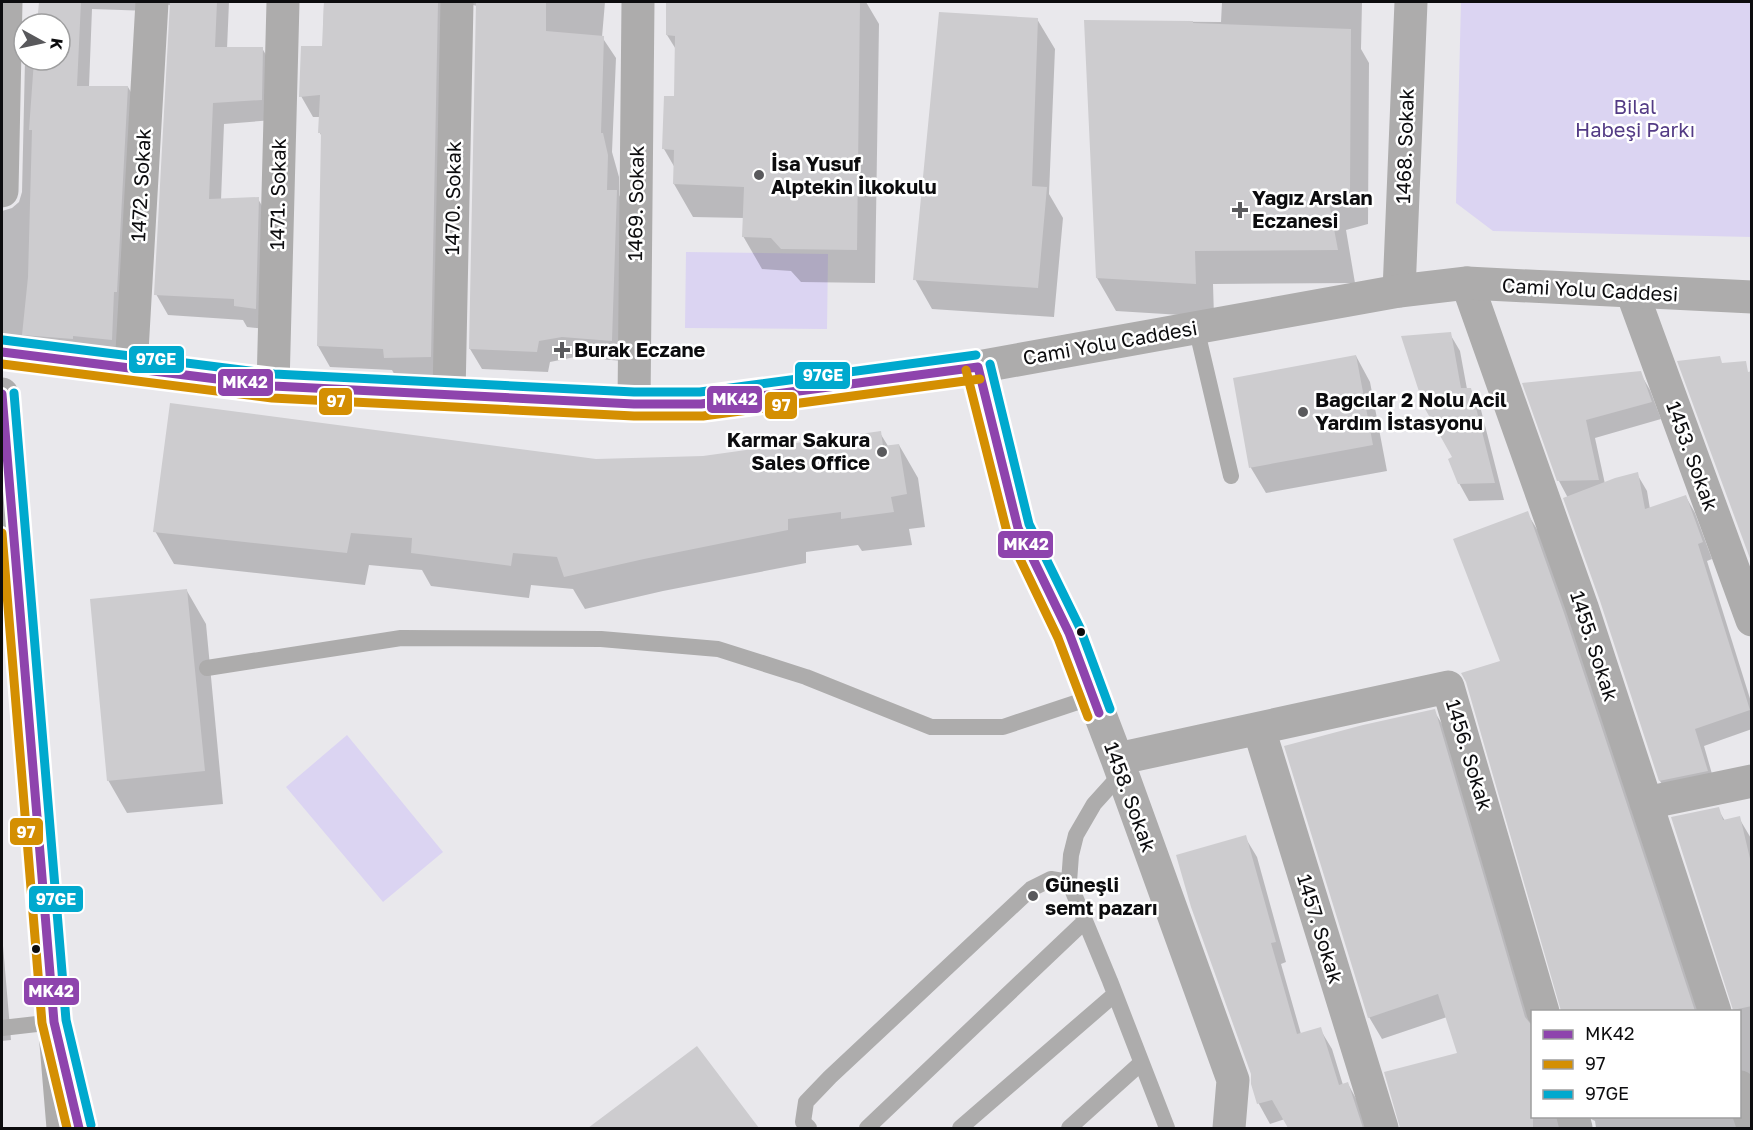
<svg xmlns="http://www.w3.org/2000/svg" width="1753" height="1130" viewBox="0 0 1753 1130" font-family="'Golos Text',sans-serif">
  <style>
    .green { fill: #dbd4f2 }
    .shadow { fill: #0003 }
    .building { fill: #cdcccf }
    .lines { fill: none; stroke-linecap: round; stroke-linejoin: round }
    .service { stroke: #adacac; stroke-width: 16 }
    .minor { stroke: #adacac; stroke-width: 33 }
    .tertiary { stroke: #adacac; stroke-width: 33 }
    .bus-1-casing { stroke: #fff; stroke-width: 14 }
    .bus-2-casing { stroke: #fff; stroke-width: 14 }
    .bus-3-casing { stroke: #fff; stroke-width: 14 }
    .bus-1 { stroke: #8e44ad; stroke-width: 9 }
    .bus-2 { stroke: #d48f02; stroke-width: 9 }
    .bus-3 { stroke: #00a9ce; stroke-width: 9 }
    .poi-dot { fill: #59595c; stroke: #fff; stroke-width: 2 }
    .bus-dot { fill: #0c0c0e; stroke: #fff; stroke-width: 2 }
    .labels { text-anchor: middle; stroke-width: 5; stroke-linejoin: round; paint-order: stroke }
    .park-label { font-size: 20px; fill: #533b85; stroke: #fff }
    .street-label { font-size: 20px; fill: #0c0c0e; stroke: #fff }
    .poi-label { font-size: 20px; font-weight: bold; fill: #0c0c0e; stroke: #fff; text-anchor: start }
    .line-badge { stroke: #fff; stroke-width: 2 }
    .badge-label { font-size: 16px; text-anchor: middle; font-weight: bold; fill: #fff }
  </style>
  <rect width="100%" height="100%" fill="#e9e8ec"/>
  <path class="green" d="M 1461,2 L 1751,2 L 1751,237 L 1493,231 L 1456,203 Z
    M 686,252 L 828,254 L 827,329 L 685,328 Z
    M 347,735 L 443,852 L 383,902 L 286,787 Z"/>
  <path class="shadow" d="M 41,2 L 229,2 L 227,49 L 262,48 L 274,69 L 273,120 L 224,124 L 221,200 L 258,199 L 270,219 L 267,329 L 247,327 L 243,320 L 168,315 L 156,294 L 172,6 L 166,4 L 150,11 L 92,9 L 89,87 L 128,87 L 140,108 L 123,361 L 2,340 L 2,211 L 12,208 L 19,202 L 22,192 L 25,60 L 60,60 L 60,24 L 39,24 Z
    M 324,2 L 605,2 L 602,37 L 616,58 L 612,152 L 619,177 L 619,195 L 629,212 L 623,361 L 575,357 L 550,362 L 548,372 L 482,369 L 470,349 L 477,6 L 469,4 L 442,377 L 397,379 L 392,370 L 330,367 L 318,346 L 322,137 L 320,133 L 321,117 L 313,117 L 301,96 L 323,47 Z
    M 668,2 L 866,2 L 879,24 L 875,283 L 801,282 L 791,271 L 762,269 L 743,236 L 744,218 L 693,217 L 674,184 L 675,168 L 664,149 L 676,98 L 677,51 L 667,35 Z
    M 1222,2 L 1362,2 L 1361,49 L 1369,63 L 1368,224 L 1346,230 L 1355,283 L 1213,284 L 1214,317 L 1116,311 L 1097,278 L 1086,21 L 1221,22 Z
    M 1037,19 L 1055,49 L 1049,194 L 1063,218 L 1054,317 L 932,309 L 915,279 Z
    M 1450,334 L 1460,351 L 1467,389 L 1470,389 L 1480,406 L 1504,500 L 1469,501 L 1459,483 Z
    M 1356,356 L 1370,382 L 1387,471 L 1266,493 L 1251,468 L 1235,379 Z
    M 1640,373 L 1650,390 L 1661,419 L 1595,438 L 1605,484 L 1637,474 L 1647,491 L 1650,509 L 1686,497 L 1695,513 L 1712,559 L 1707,561 L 1752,705 L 1752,729 L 1704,746 L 1716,788 L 1670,797 L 1660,781 L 1568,498 L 1559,481 L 1524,384 Z
    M 880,433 L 888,446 L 899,445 L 918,478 L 925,527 L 909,529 L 912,545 L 862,551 L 858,545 L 806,552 L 806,563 L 663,591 L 585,609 L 573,589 L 531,585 L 529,598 L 431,586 L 422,570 L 369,565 L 365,585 L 174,564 L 155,531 L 596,461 L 704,458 Z
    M 1527,513 L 1540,534 L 1576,636 L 1699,1012 L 1562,1012 L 1502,662 Z
    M 187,591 L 206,624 L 223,804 L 127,813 L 108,780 Z
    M 1434,711 L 1447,732 L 1532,1026 L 1532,1116 L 1734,1116 L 1738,1128 L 1596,1128 L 1595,1121 L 1591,1119 L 1582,1119 L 1570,1128 L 1402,1128 L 1401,1122 L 1459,1054 L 1447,1017 L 1382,1039 L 1369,1017 Z
    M 1718,809 L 1725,821 L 1739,818 L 1752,840 L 1752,1090 L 1740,1095 L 1740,1012 L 1734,1012 Z
    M 1245,837 L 1257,857 L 1286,962 L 1281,964 L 1301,1034 L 1320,1029 L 1332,1049 L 1343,1085 L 1348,1084 L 1359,1104 L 1367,1128 L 1290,1128 L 1285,1119 L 1270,1124 L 1259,1104 L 1253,1084 Z
    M 2,934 L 11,1040 L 2,1041 Z
    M 696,1048 L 757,1128 L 612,1128 L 606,1117 Z"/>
  <path class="building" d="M 39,2 L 81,2 L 77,86 L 128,86 L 117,292 L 114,292 L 112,340 L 73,336 L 73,339 L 22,335 L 28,277 L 32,130 L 29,130 L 34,60 L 60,60 L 60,24 L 37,24 Z
    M 170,2 L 217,2 L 215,47 L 263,47 L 262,100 L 213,103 L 209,199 L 259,197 L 256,309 L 234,306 L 234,299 L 154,295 Z
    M 324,2 L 438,2 L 431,357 L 384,358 L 383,349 L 317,346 L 321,133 L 318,133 L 320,95 L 299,97 L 301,46 L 322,46 Z
    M 476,2 L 546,2 L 546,31 L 604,36 L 601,133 L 603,133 L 608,155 L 607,190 L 617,190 L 612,341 L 562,337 L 539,341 L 537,352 L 469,349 Z
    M 666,2 L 860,2 L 857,250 L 781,249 L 771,238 L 742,237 L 744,187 L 673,184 L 674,150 L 662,149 L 664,96 L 674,96 L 675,36 L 666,35 Z
    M 939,12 L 1038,18 L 1032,186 L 1047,187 L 1038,288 L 913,280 Z
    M 1084,20 L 1193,21 L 1193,23 L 1351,29 L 1350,192 L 1328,197 L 1338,250 L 1195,251 L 1196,284 L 1096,278 Z
    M 1451,332 L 1461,388 L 1471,388 L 1495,483 L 1458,484 L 1448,459 L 1452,457 L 1424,407 L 1401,336 Z
    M 1356,355 L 1373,445 L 1249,468 L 1233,378 Z
    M 1720,356 L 1722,363 L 1746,361 L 1748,372 L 1752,371 L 1752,564 L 1677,361 Z
    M 1641,371 L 1652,402 L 1586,420 L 1599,480 L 1557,481 L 1522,383 Z
    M 170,403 L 596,459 L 703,456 L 881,431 L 883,446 L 899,444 L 907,494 L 891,497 L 894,512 L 841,519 L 841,512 L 788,519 L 788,530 L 644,559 L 564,577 L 557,557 L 513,553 L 511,566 L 411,553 L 412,538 L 351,533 L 347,553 L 153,532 Z
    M 1638,472 L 1645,509 L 1686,495 L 1703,542 L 1698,544 L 1750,710 L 1695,729 L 1708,771 L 1659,781 L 1600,601 L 1563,498 L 1615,478 Z
    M 1528,511 L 1564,613 L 1695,1011 L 1561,1011 L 1466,682 L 1461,673 L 1500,661 L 1453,539 Z
    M 187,589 L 205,771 L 107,781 L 90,599 Z
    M 1435,709 L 1525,1017 L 1533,1027 L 1533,1128 L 1400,1128 L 1384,1072 L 1457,1053 L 1438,994 L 1368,1018 L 1284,746 L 1363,725 Z
    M 1719,807 L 1723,820 L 1740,816 L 1752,867 L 1752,1006 L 1733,1010 L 1671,817 Z
    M 1246,835 L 1276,942 L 1271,943 L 1297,1034 L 1321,1027 L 1339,1085 L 1348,1082 L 1363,1128 L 1288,1128 L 1272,1100 L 1257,1104 L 1251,1084 L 1251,1074 L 1191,907 L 1176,855 Z
    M 697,1046 L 759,1128 L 588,1128 Z"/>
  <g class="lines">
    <path class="service" d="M 1196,327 L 1231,476
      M 207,668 L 401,638 L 601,639 L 718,649 L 806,677 L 931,727 L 1003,727 L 1093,697
      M 1122,773 L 1094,804 L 1076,835 L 1071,855 L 1069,882 L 1110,981 L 1167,1128
      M 2,1028 L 54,1022
      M 809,1128 L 803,1122 L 806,1102 L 830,1077 L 1031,889 L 1051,879 L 1069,882
      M 867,1128 L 1085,921
      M 960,1128 L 1115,994
      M 1069,1128 L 1141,1063"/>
    <path class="minor" d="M 2,191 L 6,2
      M 1467,283 L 1582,607 L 1715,1012
      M 1399,291 L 1411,2
      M 1632,292 L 1752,620
      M 978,367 L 1018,528 L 1069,633 L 1117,759 L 1233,1080 L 1229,1128
      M 131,369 L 152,2
      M 273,386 L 283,2
      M 449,395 L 457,2
      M 634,404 L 638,2
      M 1259,729 L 1382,1128
      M 1117,759 L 1448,687 L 1543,1012
      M 1646,803 L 1752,781
      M 1740,1087 L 1752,1123
      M 1573,1116 L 1576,1128"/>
    <path class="tertiary" d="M 2,352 L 273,386 L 634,404 L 701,404 L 978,367 L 1399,291 L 1467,283 L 1752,297
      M 2,394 L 63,1128"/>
    <g class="bus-1-casing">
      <path id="bus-1" d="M 2,352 L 273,386 L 634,404 L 701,404 L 978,367
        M 978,367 L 1018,528 L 1069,633 L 1099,713
        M 2,394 L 54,1022 L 79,1128"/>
    </g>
    <g class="bus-2-casing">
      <path id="bus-2" d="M 2,364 L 272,398 L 634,416 L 703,416 L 980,379
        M 966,370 L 1007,532 L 1058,638 L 1088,717
        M 2,533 L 42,1023 L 67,1128"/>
    </g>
    <g class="bus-3-casing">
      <path id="bus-3" d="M 3,340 L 274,374 L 634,392 L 700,392 L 976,355
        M 990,364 L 1029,524 L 1080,628 L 1110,709
        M 14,393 L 66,1020 L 91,1125"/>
    </g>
    <use href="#bus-1" class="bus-1"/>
    <use href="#bus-2" class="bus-2"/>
    <use href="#bus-3" class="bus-3"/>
  </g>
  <g class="poi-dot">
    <circle cx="759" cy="175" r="6"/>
    <path d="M1237 201h6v6h6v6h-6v6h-6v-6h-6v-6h6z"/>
    <path d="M559 341h6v6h6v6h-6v6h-6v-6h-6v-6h6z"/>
    <circle cx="1303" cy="412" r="6"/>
    <circle cx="882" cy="452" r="6"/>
    <circle cx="1033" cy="896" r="6"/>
  </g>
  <g class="bus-dot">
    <circle cx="1081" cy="632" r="5"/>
    <circle cx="36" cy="949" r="5"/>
  </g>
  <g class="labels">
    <g class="park-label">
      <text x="1635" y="114">Bilal<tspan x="1635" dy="23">Habeşi Parkı</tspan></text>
    </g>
    <g class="street-label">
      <text transform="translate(1405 146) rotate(-88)" y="7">1468. Sokak</text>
      <text transform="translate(141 185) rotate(-87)" y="7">1472. Sokak</text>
      <text transform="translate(278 194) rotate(-89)" y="7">1471. Sokak</text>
      <text transform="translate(453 198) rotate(-89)" y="7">1470. Sokak</text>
      <text transform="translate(636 203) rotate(-89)" y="7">1469. Sokak</text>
      <text transform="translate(1590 290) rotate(3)" y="7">Cami Yolu Caddesi</text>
      <text transform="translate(1110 343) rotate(-10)" y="7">Cami Yolu Caddesi</text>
      <text transform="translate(1692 456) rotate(70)" y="7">1453. Sokak</text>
      <text transform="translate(1594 646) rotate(72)" y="7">1455. Sokak</text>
      <text transform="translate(1469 755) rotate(73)" y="7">1456. Sokak</text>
      <text transform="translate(1130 797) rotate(70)" y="7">1458. Sokak</text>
      <text transform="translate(1320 929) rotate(73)" y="7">1457. Sokak</text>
    </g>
    <g class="poi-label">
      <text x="771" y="171">İsa Yusuf<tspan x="771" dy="23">Alptekin İlkokulu</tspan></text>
      <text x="1252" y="205">Yağız Arslan<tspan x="1252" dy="23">Eczanesi</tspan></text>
      <text x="574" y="357">Burak Eczane</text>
      <text x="1315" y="407">Bağcılar 2 Nolu Acil<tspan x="1315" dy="23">Yardım İstasyonu</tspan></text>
      <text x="870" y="447" text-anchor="end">Karmar Sakura<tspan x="870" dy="23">Sales Office</tspan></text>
      <text x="1045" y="892">Güneşli<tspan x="1045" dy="23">semt pazarı</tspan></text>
    </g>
  </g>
  <g class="line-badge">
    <rect x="128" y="345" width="57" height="29" rx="6" fill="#00a9ce"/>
    <rect x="794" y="361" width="57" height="29" rx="6" fill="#00a9ce"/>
    <rect x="217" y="368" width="57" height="29" rx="6" fill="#8e44ad"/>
    <rect x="706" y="385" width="57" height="29" rx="6" fill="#8e44ad"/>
    <rect x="318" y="387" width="35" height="29" rx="6" fill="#d48f02"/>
    <rect x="764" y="391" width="34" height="29" rx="6" fill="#d48f02"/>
    <rect x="997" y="530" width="57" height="29" rx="6" fill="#8e44ad"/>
    <rect x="9" y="817" width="35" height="29" rx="6" fill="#d48f02"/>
    <rect x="28" y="885" width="56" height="28" rx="6" fill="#00a9ce"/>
    <rect x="23" y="977" width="57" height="29" rx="6" fill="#8e44ad"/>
  </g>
  <g class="badge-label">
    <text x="156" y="365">97GE</text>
    <text x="823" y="381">97GE</text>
    <text x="245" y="388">MK42</text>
    <text x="735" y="405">MK42</text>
    <text x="336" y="407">97</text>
    <text x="781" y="411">97</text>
    <text x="1026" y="550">MK42</text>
    <text x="26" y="838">97</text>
    <text x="56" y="905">97GE</text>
    <text x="51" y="997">MK42</text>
  </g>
  <rect width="1753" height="1130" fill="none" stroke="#0c0c0e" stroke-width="6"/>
  <rect x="1531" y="1010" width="210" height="108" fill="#ffffff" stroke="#9e9e9f" stroke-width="1.5"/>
  <rect x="1543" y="1030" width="30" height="9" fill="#8e44ad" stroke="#9e9e9f" stroke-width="1.5"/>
  <text x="1585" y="1040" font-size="18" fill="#0c0c0e">MK42</text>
  <rect x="1543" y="1060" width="30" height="9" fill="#d48f02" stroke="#9e9e9f" stroke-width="1.5"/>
  <text x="1585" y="1070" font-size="18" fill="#0c0c0e">97</text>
  <rect x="1543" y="1090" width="30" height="9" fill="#00a9ce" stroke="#9e9e9f" stroke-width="1.5"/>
  <text x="1585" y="1100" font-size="18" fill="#0c0c0e">97GE</text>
  <g transform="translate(42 42) rotate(98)"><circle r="28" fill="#ffffff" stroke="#9e9e9f" stroke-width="1.5"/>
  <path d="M0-4.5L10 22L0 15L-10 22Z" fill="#59595c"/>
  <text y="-9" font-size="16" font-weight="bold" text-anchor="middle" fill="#0c0c0e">K</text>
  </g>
</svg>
